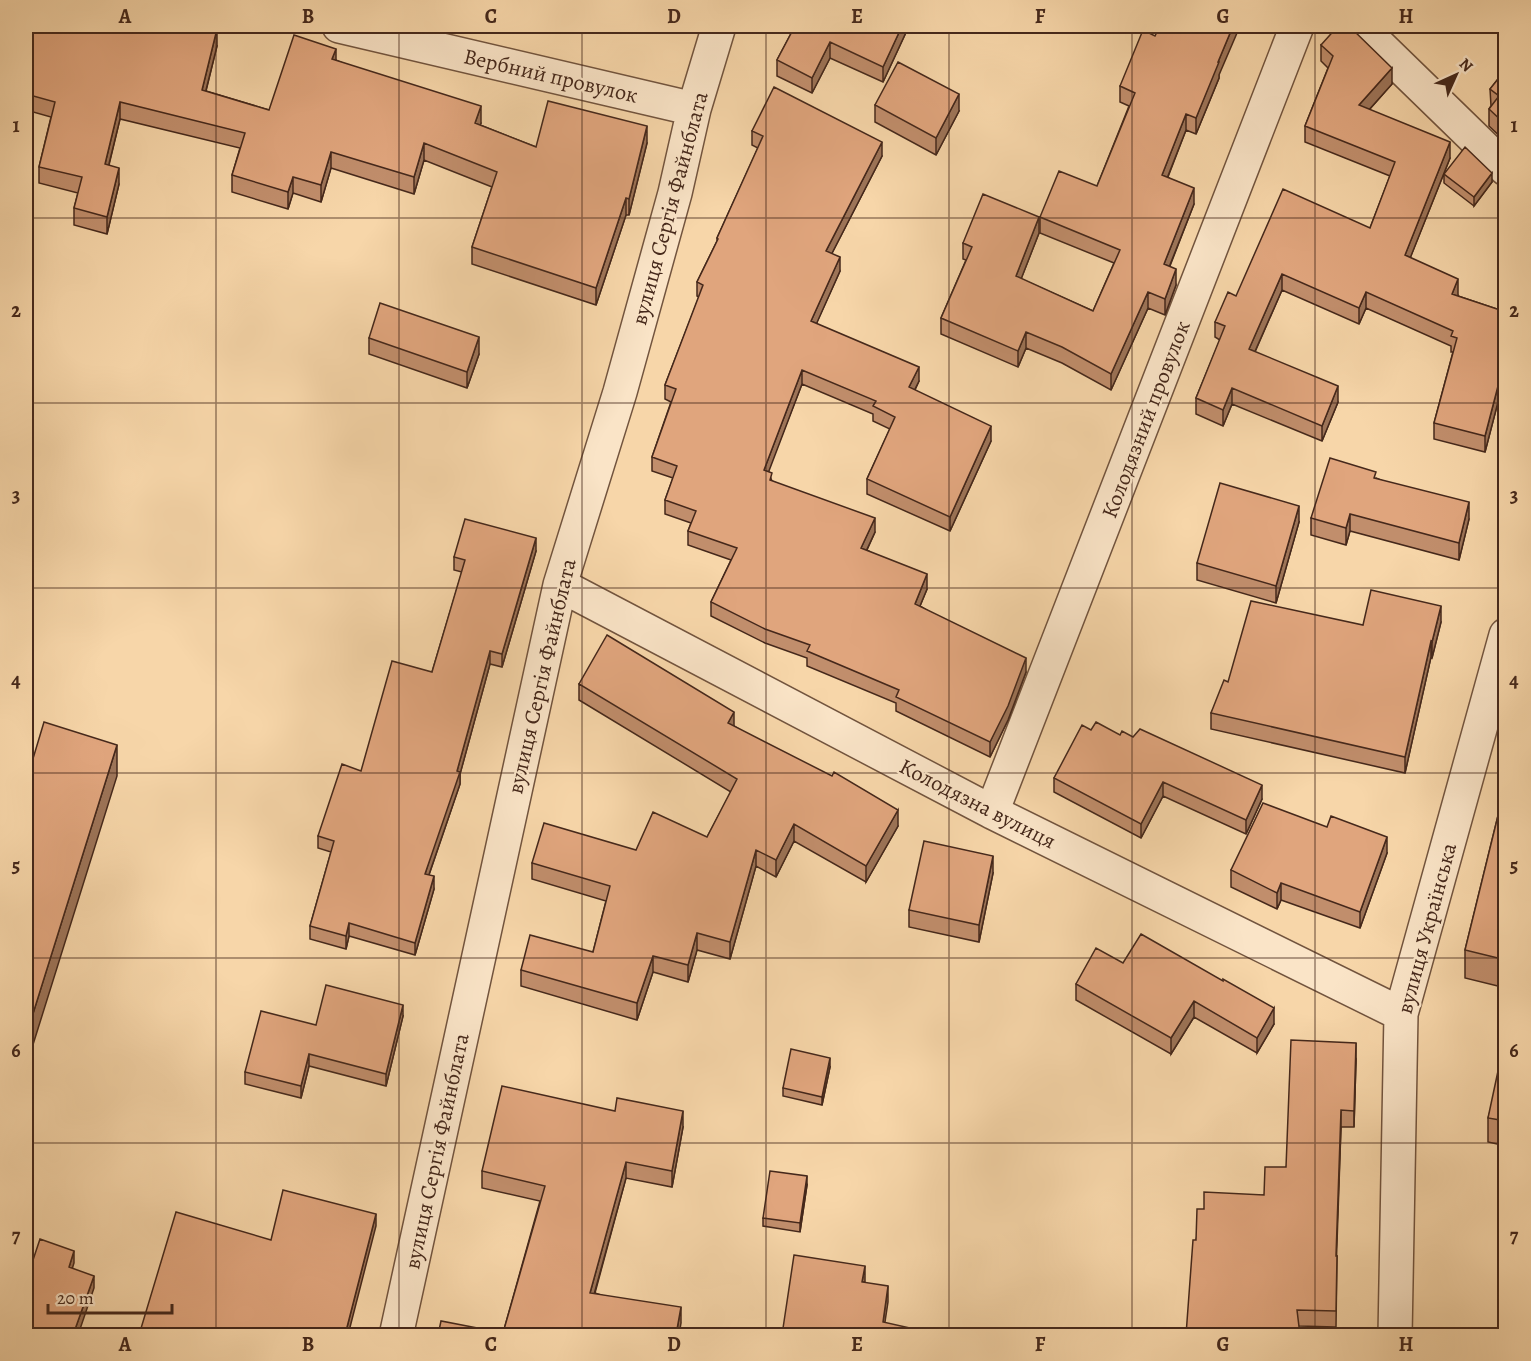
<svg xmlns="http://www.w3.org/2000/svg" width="1531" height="1361" viewBox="0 0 1531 1361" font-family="Alegreya,serif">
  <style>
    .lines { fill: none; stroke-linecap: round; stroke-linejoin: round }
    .street-casing { stroke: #72543e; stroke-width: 36 }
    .street { stroke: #fae4c7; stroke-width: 33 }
    .wall { fill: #c18e6c; stroke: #45281b; stroke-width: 1.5 }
    .shaded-wall { fill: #9d7458; stroke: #45281b; stroke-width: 1.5 }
    .building { fill: #e0a57d; stroke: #45281b; stroke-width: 1.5 }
    .grid { fill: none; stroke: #45281b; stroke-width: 1.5; stroke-opacity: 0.55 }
    .labels { text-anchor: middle; stroke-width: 4.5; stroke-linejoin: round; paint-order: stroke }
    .street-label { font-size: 22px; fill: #45281b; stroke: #fae4c7 }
    .neatline { fill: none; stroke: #45281b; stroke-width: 2 }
    .grid-label { font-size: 20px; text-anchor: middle; font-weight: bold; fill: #45281b }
  </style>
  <rect width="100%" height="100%" fill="#f7d6a9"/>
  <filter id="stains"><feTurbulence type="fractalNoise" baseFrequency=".00333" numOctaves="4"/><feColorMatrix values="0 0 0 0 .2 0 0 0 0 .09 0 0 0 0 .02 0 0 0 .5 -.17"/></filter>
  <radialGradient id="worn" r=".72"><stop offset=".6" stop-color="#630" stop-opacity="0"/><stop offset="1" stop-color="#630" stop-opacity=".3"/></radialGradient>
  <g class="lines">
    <g class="street-casing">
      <path id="street" d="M 339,26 L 694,109
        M 1359,26 L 1506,169
        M 560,585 L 992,812 L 1401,1014
        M 992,812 L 1297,26
        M 396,1336 L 560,585 L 620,392 L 675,193 L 694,109 L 719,26
        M 1395,1336 L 1401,1014 L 1506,635"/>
    </g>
    <use href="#street" class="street"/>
  </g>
  <path class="wall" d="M 26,26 L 217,46 L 206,91 L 269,110 L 336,60 L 481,123 L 480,125 L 536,147 L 647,143 L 629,215 L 626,215 L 596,305 L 472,264 L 472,247 L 492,187 L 424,160 L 414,194 L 331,168 L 321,202 L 293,193 L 288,209 L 232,192 L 232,175 L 240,148 L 120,119 L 109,165 L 119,184 L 107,234 L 74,225 L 74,208 L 78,193 L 39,183 L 39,167 L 51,117 L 26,110 Z
    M 795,26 L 908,26 L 908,28 L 883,82 L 830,58 L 812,93 L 777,76 L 777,60 Z
    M 994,26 L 1004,26 L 1002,29 Z
    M 1321,45 L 1392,84 L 1369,110 L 1450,158 L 1410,258 L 1458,295 L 1458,296 L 1506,312 L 1506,382 L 1498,402 L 1485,452 L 1434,439 L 1434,423 L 1453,352 L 1451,352 L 1451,346 L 1366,308 L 1359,324 L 1282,290 L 1255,352 L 1338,402 L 1322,441 L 1232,404 L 1223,426 L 1196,414 L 1196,398 L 1220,340 L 1215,337 L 1215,322 L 1236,296 L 1370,228 L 1390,176 L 1305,142 L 1305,126 L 1328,68 L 1321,61 Z
    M 1506,69 L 1506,142 L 1489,126 L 1489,109 L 1491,106 L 1490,89 Z
    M 1219,75 L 1219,78 L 1196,134 L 1186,130 L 1168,177 L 1194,204 L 1170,266 L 1176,285 L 1165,315 L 1148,308 L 1111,390 L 1062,363 L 1026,348 L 1018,367 L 941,334 L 941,318 L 966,260 L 963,259 L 963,243 L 1039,233 L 1021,279 L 1093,311 L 1114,263 L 1040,233 L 1040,217 L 1097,186 L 1129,106 L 1120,102 L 1120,86 Z
    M 875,105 L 959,111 L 936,155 L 875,122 Z
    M 752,131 L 882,156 L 832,253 L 840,271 L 816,324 L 919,381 L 915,390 L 991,441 L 950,531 L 867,494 L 867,479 L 890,429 L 873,421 L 873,414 L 802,384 L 768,471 L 772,481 L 875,532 L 867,550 L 927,589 L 920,606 L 1026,672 L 1008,720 L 990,757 L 896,711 L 896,703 L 807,666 L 807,658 L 765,643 L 711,616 L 711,602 L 731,560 L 688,545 L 688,531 L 691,523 L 665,514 L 665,500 L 673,478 L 652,471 L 652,457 L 671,402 L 665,399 L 665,385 L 699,297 L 697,296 L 697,282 L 717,241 L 717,238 L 758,148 L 752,145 Z
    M 1444,174 L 1492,182 L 1474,206 L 1444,183 Z
    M 369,338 L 479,354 L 467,388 L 369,354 Z
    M 1376,478 L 1469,519 L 1459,560 L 1350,531 L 1346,545 L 1311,535 L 1311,518 Z
    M 1299,522 L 1276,603 L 1197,580 L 1197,563 Z
    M 536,551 L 502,667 L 490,664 L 460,774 L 460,784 L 429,875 L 434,889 L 415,955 L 349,936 L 346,949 L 310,939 L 310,926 L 331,852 L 318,848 L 318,836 L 361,771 L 432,672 L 462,572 L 454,570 L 454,557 Z
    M 1441,622 L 1432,658 L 1431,657 L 1405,773 L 1211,729 L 1211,713 L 1228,682 L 1363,625 Z
    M 579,684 L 734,726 L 898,826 L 866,882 L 794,841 L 776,877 L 756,866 L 730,959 L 697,950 L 688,982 L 653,972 L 637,1020 L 521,986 L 521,970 L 593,952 L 606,901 L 532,879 L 532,863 L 636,850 L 707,837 L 731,792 L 579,700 Z
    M 1091,730 L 1120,735 L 1262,799 L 1246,834 L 1163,796 L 1141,838 L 1054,792 L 1054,778 Z
    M 1506,783 L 1506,988 L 1465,978 L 1465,950 Z
    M 1387,853 L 1360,928 L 1281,900 L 1277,909 L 1231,887 L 1231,870 Z
    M 993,873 L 979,942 L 909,927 L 909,910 Z
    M 1123,963 L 1274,1024 L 1257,1053 L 1194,1017 L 1171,1054 L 1076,1000 L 1076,984 Z
    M 403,1016 L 386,1086 L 309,1066 L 301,1098 L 245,1084 L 245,1072 Z
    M 1506,1058 L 1506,1146 L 1488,1142 L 1488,1118 Z
    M 1356,1060 L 1354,1127 L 1341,1127 L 1336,1256 L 1337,1256 L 1336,1327 L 1299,1326 L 1196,1240 L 1204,1209 L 1264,1195 L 1286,1167 Z
    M 830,1067 L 822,1105 L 783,1096 L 783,1088 Z
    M 683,1127 L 672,1187 L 626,1178 L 595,1293 L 681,1323 L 503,1333 L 540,1201 L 482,1188 L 482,1171 Z
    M 807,1185 L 800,1232 L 763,1226 L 763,1218 Z"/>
  <path class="shaded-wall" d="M 902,26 L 908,26 L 908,28 L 883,82 L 883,67 Z
    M 1233,26 L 1240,26 L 1219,75 L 1219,78 L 1196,134 L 1196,118 L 1218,62 Z
    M 217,29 L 217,46 L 202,106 L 202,90 Z
    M 830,42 L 830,58 L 812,93 L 812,78 Z
    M 336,49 L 336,65 L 332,59 Z
    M 1392,68 L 1392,84 L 1359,121 L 1359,105 Z
    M 959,94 L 959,111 L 936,155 L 936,138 Z
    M 120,102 L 120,119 L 105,180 L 105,164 Z
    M 481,106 L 481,123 L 475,140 L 475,123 Z
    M 1186,114 L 1186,130 L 1162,191 L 1162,175 Z
    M 647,126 L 647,143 L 629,215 L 629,199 Z
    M 882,142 L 882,156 L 826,265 L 826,251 Z
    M 1450,142 L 1450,158 L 1405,271 L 1405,255 Z
    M 424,143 L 424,160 L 414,194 L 414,177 Z
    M 331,152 L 331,168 L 321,202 L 321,185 Z
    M 119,168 L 119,184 L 107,234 L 107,217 Z
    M 1492,173 L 1492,182 L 1474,206 L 1474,197 Z
    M 293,177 L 293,193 L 288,209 L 288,192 Z
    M 1194,188 L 1194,204 L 1164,280 L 1164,264 Z
    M 626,198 L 626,215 L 596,305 L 596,288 Z
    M 1039,217 L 1039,233 L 1016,292 L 1016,276 Z
    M 840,257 L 840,271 L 811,336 L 811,321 Z
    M 1176,269 L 1176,285 L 1165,315 L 1165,299 Z
    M 1282,274 L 1282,290 L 1249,365 L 1249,349 Z
    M 1458,279 L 1458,295 L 1452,310 L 1452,294 Z
    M 1148,292 L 1148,308 L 1111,390 L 1111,374 Z
    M 1366,292 L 1366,308 L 1359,324 L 1359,308 Z
    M 1026,332 L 1026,348 L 1018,367 L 1018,351 Z
    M 479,337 L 479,354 L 467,388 L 467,372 Z
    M 1506,366 L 1506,382 L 1498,402 L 1485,452 L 1485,436 L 1498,386 Z
    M 919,367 L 919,381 L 909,401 L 909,387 Z
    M 802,370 L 802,384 L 764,484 L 764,470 Z
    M 1338,386 L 1338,402 L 1322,441 L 1322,426 Z
    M 1232,388 L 1232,404 L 1223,426 L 1223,410 Z
    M 991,426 L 991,441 L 950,531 L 950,517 Z
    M 1469,502 L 1469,519 L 1459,560 L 1459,543 Z
    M 1299,506 L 1299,522 L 1276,603 L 1276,586 Z
    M 1350,514 L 1350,531 L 1346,545 L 1346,528 Z
    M 875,518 L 875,532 L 861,562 L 861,548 Z
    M 536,538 L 536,551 L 502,667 L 502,654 Z
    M 927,574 L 927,589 L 915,618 L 915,604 Z
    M 1441,606 L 1441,622 L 1432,658 L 1432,642 Z
    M 1431,641 L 1431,657 L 1405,773 L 1405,757 Z
    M 490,651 L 490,664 L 460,774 L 460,784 L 425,886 L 425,874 L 457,771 Z
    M 1026,658 L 1026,672 L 1008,720 L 990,757 L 990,742 Z
    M 734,712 L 734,728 L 728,723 Z
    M 117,745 L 117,776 L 26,1067 L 26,1036 Z
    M 1163,782 L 1163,796 L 1141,838 L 1141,824 Z
    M 1262,785 L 1262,799 L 1246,834 L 1246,820 Z
    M 898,810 L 898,826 L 866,882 L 866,866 Z
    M 794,824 L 794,841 L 776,877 L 776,860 Z
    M 1387,837 L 1387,853 L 1360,928 L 1360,912 Z
    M 756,850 L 756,866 L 730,959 L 730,942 Z
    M 993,856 L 993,873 L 979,942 L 979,925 Z
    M 434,876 L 434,889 L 415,955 L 415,943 Z
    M 1281,883 L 1281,900 L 1277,909 L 1277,893 Z
    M 349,923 L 349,936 L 346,949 L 346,936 Z
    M 697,933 L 697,950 L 688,982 L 688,965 Z
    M 653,956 L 653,972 L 637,1020 L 637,1003 Z
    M 1194,1001 L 1194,1017 L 1171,1054 L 1171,1038 Z
    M 403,1005 L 403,1016 L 386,1086 L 386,1074 Z
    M 1274,1008 L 1274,1024 L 1257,1053 L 1257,1038 Z
    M 1356,1043 L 1356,1060 L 1354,1127 L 1354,1111 Z
    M 309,1054 L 309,1066 L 301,1098 L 301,1086 Z
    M 830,1058 L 830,1067 L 822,1105 L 822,1097 Z
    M 1341,1110 L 1341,1127 L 1336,1272 L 1336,1256 Z
    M 683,1111 L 683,1127 L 672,1187 L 672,1171 Z
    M 626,1162 L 626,1178 L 590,1309 L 590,1293 Z
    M 807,1176 L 807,1185 L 800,1232 L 800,1223 Z
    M 376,1214 L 376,1226 L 348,1335 L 345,1335 Z
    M 74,1251 L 74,1263 L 69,1279 L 69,1267 Z
    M 865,1266 L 865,1282 L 862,1282 Z
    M 94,1276 L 94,1288 L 78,1335 L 73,1335 Z
    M 888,1286 L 888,1302 L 883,1335 L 883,1322 Z
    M 681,1307 L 681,1323 L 679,1335 L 676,1335 Z"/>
  <path class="building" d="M 26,26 L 200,26 L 217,29 L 202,90 L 269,110 L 294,35 L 336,49 L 332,59 L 481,106 L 475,123 L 536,147 L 548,101 L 647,126 L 629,199 L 626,198 L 596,288 L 472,247 L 497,172 L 424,143 L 414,177 L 331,152 L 321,185 L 293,177 L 288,192 L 232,175 L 245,133 L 120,102 L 105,164 L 119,168 L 107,217 L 74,208 L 82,177 L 39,167 L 55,102 L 26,94 Z
    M 795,26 L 902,26 L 883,67 L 830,42 L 812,78 L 777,60 Z
    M 1160,26 L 1233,26 L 1218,62 L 1219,62 L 1196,118 L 1186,114 L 1162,175 L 1194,188 L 1164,264 L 1176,269 L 1165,299 L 1148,292 L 1111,374 L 1062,347 L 1026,332 L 1018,351 L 941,318 L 972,247 L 963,243 L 983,194 L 1039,217 L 1016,276 L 1093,311 L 1120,250 L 1040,217 L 1059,171 L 1097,186 L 1135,93 L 1120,86 L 1143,30 L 1155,36 Z
    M 1338,26 L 1349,26 L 1392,68 L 1359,105 L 1450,142 L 1405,255 L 1458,279 L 1452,294 L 1506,312 L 1506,366 L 1498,386 L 1485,436 L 1434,423 L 1457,338 L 1451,336 L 1453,331 L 1366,292 L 1359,308 L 1282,274 L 1249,349 L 1338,386 L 1322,426 L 1232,388 L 1223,410 L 1196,398 L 1225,326 L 1215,322 L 1228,292 L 1236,296 L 1283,189 L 1370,228 L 1395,162 L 1305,126 L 1333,56 L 1321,45 Z
    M 898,62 L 959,94 L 936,138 L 875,105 Z
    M 1506,69 L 1506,125 L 1489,109 L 1499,96 L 1490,89 Z
    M 774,87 L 882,142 L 826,251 L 840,257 L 811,321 L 919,367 L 909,387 L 991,426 L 950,517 L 867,479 L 895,417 L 873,406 L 876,401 L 802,370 L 764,470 L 772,473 L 770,480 L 875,518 L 861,548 L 927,574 L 915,604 L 1026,658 L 1008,706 L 990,742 L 896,697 L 899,690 L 807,651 L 810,645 L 765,629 L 711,602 L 737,548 L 688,531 L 696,511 L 665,500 L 677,466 L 652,457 L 676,389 L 665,385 L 703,285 L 697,282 L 718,239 L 717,238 L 763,136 L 752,131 Z
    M 1465,147 L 1492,173 L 1474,197 L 1444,174 Z
    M 380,303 L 479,337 L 467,372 L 369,338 Z
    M 1330,458 L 1376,472 L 1374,478 L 1469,502 L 1459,543 L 1350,514 L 1346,528 L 1311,518 Z
    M 1220,483 L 1299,506 L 1276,586 L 1197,563 Z
    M 465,519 L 536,538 L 502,654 L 490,651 L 457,771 L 460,772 L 425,874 L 434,876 L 415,943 L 349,923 L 346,936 L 310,926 L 334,841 L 318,836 L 342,764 L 361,771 L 392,661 L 432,672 L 465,560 L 454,557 Z
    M 1371,590 L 1441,606 L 1432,642 L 1431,641 L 1405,757 L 1211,713 L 1224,680 L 1228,682 L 1251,601 L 1363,625 Z
    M 607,635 L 734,712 L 728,723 L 832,776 L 834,772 L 898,810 L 866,866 L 794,824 L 776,860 L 756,850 L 730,942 L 697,933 L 688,965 L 653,956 L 637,1003 L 521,970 L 530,935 L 593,952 L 610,886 L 532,863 L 544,823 L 636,850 L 653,812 L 707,837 L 737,779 L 579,684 Z
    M 44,722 L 117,745 L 26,1036 L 26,782 Z
    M 1096,722 L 1120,735 L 1122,731 L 1133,737 L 1140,729 L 1262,785 L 1246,820 L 1163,782 L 1141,824 L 1054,778 L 1082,725 L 1091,730 Z
    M 1506,783 L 1506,960 L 1465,950 Z
    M 1263,803 L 1327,827 L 1331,816 L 1387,837 L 1360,912 L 1281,883 L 1277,893 L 1231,870 Z
    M 924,841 L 993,856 L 979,925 L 909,910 Z
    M 1141,934 L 1223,981 L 1223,979 L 1274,1008 L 1257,1038 L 1194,1001 L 1171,1038 L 1076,984 L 1096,948 L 1123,963 Z
    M 326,985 L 403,1005 L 386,1074 L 309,1054 L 301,1086 L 245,1072 L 261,1011 L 316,1025 Z
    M 1291,1040 L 1356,1043 L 1354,1111 L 1341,1110 L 1336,1256 L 1337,1256 L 1336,1311 L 1297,1310 L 1300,1335 L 1186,1335 L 1193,1240 L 1196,1240 L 1197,1209 L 1204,1209 L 1204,1192 L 1264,1195 L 1265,1167 L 1286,1167 Z
    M 791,1049 L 830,1058 L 822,1097 L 783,1088 Z
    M 1501,1057 L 1506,1058 L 1506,1121 L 1488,1118 Z
    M 502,1086 L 615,1111 L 617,1098 L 683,1111 L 672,1171 L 626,1162 L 590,1293 L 681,1307 L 676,1335 L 438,1335 L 441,1321 L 503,1333 L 545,1186 L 482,1171 Z
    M 770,1171 L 807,1176 L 800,1223 L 763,1218 Z
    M 283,1190 L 376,1214 L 345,1335 L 139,1335 L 176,1212 L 271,1240 Z
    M 40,1239 L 74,1251 L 69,1267 L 94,1276 L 73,1335 L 26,1335 L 26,1281 Z
    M 794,1255 L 865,1266 L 862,1282 L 888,1286 L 883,1322 L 941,1335 L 782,1335 Z"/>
  <path class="grid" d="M 216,26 L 216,1336M 399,26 L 399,1336M 582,26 L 582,1336M 766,26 L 766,1336M 949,26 L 949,1336M 1132,26 L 1132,1336M 1315,26 L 1315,1336M 26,218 L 1506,218M 26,403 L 1506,403M 26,588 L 1506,588M 26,773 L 1506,773M 26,958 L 1506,958M 26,1143 L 1506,1143"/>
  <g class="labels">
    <g class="street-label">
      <text transform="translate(551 75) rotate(13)" y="8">Вербний провулок</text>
      <text transform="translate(669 208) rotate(-75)" y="8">вулиця Сергія Файнблата</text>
      <text transform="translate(1145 419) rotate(-69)" y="8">Колодязний провулок</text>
      <text transform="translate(541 676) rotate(-77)" y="8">вулиця Сергія Файнблата</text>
      <text transform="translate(978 803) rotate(27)" y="8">Колодязна вулиця</text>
      <text transform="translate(1426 928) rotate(-75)" y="8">вулиця Українська</text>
      <text transform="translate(436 1151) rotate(-78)" y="8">вулиця Сергія Файнблата</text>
    </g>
  </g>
  <rect width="1531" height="1361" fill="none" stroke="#f7d6a9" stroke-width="66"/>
  <g transform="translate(1456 75) rotate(45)" stroke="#fae4c7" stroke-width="4.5" paint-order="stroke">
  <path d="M0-4.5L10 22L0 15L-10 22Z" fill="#45281b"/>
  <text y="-9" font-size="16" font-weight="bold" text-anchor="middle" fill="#45281b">N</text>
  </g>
  <path d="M48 1304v9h124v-9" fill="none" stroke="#45281b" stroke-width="3"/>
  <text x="57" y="1304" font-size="18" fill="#45281b" stroke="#fae4c7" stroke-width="4.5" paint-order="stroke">20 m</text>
  <rect x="33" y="33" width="1465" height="1295" class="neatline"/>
  <g class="grid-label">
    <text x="125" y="23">A</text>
    <text x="308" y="23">B</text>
    <text x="491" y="23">C</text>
    <text x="674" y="23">D</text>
    <text x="857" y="23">E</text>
    <text x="1040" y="23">F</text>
    <text x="1223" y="23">G</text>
    <text x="1406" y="23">H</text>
    <text x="16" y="132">1</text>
    <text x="1514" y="132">1</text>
    <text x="16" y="317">2</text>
    <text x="1514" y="317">2</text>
    <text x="16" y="502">3</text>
    <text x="1514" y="502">3</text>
    <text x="16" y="687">4</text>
    <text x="1514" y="687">4</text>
    <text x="16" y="872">5</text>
    <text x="1514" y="872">5</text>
    <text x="16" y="1057">6</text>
    <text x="1514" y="1057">6</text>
    <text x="16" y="1242">7</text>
    <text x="1514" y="1242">7</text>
    <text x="125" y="1351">A</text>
    <text x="308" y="1351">B</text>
    <text x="491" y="1351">C</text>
    <text x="674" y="1351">D</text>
    <text x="857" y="1351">E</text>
    <text x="1040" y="1351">F</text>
    <text x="1223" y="1351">G</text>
    <text x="1406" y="1351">H</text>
  </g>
  <rect width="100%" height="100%" filter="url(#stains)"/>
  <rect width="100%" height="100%" fill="url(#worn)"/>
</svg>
